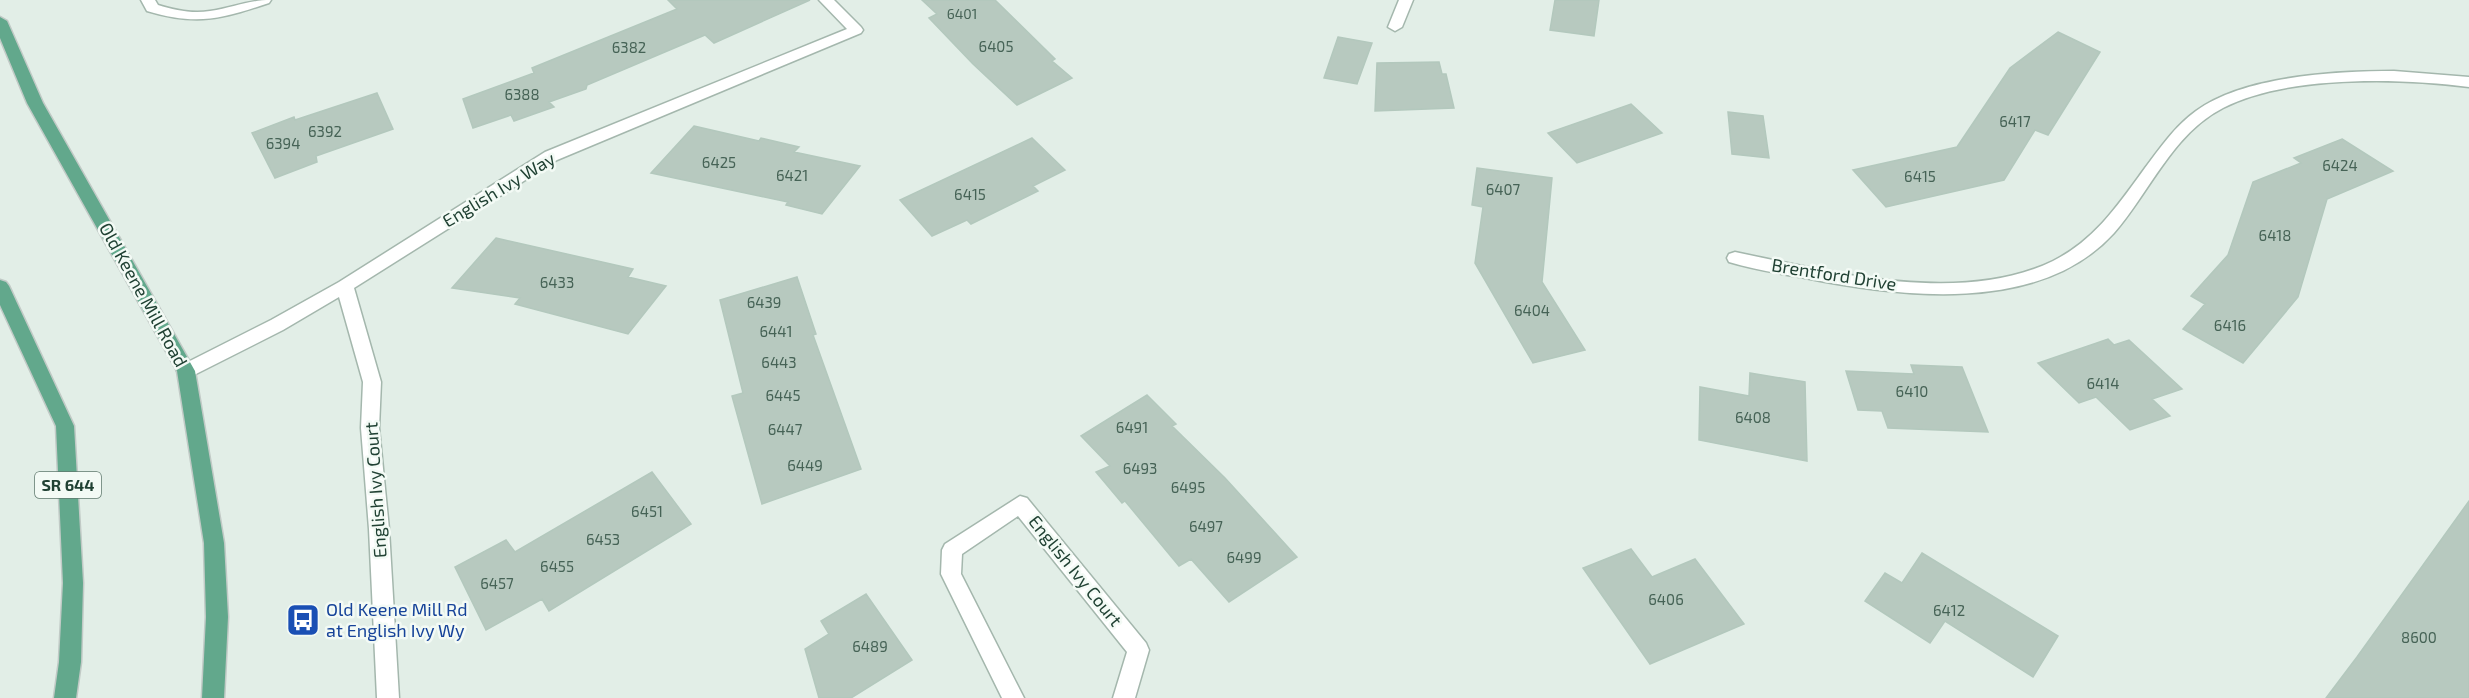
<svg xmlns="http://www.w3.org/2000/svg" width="2469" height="698" viewBox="0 0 2469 698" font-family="'Exo 2',sans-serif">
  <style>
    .building { fill: #b7c9bf; stroke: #b3c8bd; stroke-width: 1.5 }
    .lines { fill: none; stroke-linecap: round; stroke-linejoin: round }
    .lane-casing { stroke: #a4b7ad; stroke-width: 3 }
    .street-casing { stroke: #a4b7ad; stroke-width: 3 }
    .primary-casing { stroke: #c1cac6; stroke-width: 3 }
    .lane { fill: #fff; fill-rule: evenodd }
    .street { fill: #fff; fill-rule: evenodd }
    .primary { fill: #62a88c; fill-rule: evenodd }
    .labels { text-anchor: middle; stroke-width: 5; stroke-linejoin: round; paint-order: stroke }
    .far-number-label { font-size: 14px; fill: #466356 }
    .number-label { font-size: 15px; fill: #466356 }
    .shield { fill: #f3faf5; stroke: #5f786d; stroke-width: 1.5 }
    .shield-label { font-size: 16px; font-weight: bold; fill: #204133 }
    .street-label { font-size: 18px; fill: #204133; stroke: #f3faf5 }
    .transit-label { font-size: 18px; fill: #164399; stroke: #f3faf5; text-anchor: start }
  </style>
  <rect width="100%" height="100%" fill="#e2eee7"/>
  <path class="building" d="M 668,0 L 810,0 L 714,43 L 705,35 L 587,85 L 586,89 L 549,102 L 554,107 L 514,121 L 511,115 L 473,128 L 463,99 L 534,73 L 532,68 L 677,9 Z
    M 922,0 L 995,0 L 1055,59 L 1052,61 L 1072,78 L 1017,105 L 973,64 L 929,18 L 937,14 Z
    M 1555,0 L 1599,0 L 1594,36 L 1550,30 Z
    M 2058,32 L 2100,52 L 2048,135 L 2035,130 L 2004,180 L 1886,207 L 1853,170 L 1957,147 L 2010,68 Z
    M 1338,37 L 1372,43 L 1357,84 L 1324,78 Z
    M 1439,62 L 1442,74 L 1446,74 L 1454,108 L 1375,111 L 1377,63 Z
    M 377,93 L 393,129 L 316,156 L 317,162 L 275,178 L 252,133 L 294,117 L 295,120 Z
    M 1631,104 L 1662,133 L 1577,163 L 1548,133 Z
    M 1728,112 L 1763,116 L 1769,158 L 1732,154 Z
    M 694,126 L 759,141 L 761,138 L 799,147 L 794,152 L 860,166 L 822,214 L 786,205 L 788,202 L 651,173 Z
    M 1032,138 L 1065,170 L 1033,186 L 1038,191 L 971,224 L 967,220 L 932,236 L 900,200 Z
    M 2342,139 L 2393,171 L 2327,199 L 2298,297 L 2243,363 L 2183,329 L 2205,304 L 2191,296 L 2228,255 L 2253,182 L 2301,163 L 2294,158 Z
    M 1477,168 L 1552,178 L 1542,282 L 1585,350 L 1533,363 L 1475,263 L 1483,207 L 1472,205 Z
    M 496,238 L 633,269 L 628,277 L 666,286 L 628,334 L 515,304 L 520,298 L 452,288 Z
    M 797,277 L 816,334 L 813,335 L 861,469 L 762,504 L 732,396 L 743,393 L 720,300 Z
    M 2108,339 L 2114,345 L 2129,340 L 2182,389 L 2152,399 L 2170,416 L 2130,430 L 2096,397 L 2079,403 L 2038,363 Z
    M 1911,365 L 1962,367 L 1988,432 L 1888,428 L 1882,411 L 1858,410 L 1846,371 L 1914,374 Z
    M 1750,373 L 1805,382 L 1807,461 L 1699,440 L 1700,387 L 1749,396 Z
    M 1147,395 L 1176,424 L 1172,426 L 1225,478 L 1297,557 L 1229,602 L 1191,559 L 1179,566 L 1125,501 L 1122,503 L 1096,472 L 1110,466 L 1081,436 Z
    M 652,472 L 691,524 L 549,611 L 542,599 L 486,630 L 455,567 L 506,540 L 515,552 Z
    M 2469,501 L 2469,698 L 2326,698 L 2357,657 Z
    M 1631,549 L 1652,577 L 1695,559 L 1744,624 L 1650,664 L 1583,568 Z
    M 1922,553 L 2058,636 L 2033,677 L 1945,621 L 1930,643 L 1865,601 L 1885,573 L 1902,583 Z
    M 866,594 L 912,660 L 851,698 L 819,698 L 805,649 L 829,634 L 821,621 Z"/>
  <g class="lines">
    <g class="lane-casing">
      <path id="lane" d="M 1399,0 L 1413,0 L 1402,27 L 1395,31 L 1388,27 Z"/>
    </g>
    <g class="street-casing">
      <path id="street" d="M 141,0 L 155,0 L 158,5 C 175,10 192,14 210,11 C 233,8 247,0 271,0 L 269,3 C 221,19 197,26 147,11 Z
        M 819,0 L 834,0 L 861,27 L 863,30 L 861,33 L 557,160 L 354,288 L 381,382 L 379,428 L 389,529 L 399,698 L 377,698 L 369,529 L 361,428 L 363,382 L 339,297 L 283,330 L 192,376 L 186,378 L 180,376 L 177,371 L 180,366 L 271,320 L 339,282 L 545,152 L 847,29 Z
        M 2394,71 L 2469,77 L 2469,87 C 2399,78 2287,75 2223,108 C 2172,134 2150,192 2114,233 C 2039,316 1897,297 1800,277 C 1776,273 1752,269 1729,262 L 1727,258 L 1729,254 L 1735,252 C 1831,272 1960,306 2053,261 C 2095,240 2118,205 2145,168 C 2160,148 2175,126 2196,111 C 2243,76 2337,71 2394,71 Z
        M 1020,496 L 1027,498 L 1146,643 L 1149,650 L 1135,698 L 1113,698 L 1127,652 L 1018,516 L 962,554 L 961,574 L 1024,698 L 1002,698 L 941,574 L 942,550 L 945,544 Z"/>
    </g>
    <g class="primary-casing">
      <path id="primary" d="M 0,17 L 7,21 L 43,103 L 195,371 L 224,543 L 228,617 L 224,698 L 202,698 L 206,617 L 204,543 L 177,371 L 27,103 L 0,38 Z
        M 0,280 L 6,282 L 9,286 L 74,426 L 83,583 L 81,662 L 76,698 L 54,698 L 59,662 L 63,583 L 56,426 L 0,305 Z"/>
    </g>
    <use href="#lane" class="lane"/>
    <use href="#street" class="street"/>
    <use href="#primary" class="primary"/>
  </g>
  <defs>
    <g id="bus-square" transform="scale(1.725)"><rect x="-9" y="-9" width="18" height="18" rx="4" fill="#1a4fb4" stroke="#f3faf5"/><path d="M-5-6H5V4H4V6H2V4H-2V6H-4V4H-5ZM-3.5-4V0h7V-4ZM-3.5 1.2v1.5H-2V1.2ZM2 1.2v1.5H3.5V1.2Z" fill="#fff"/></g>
  </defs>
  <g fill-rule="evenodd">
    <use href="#bus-square" x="303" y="620"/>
  </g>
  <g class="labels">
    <g class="far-number-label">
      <text x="962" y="19">6401</text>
    </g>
    <g class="number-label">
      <text x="996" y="52">6405</text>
      <text x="629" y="53">6382</text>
      <text x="522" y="100">6388</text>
      <text x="2015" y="127">6417</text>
      <text x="325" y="137">6392</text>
      <text x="283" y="149">6394</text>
      <text x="719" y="168">6425</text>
      <text x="2340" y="171">6424</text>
      <text x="792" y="181">6421</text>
      <text x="1920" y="182">6415</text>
      <text x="1503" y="195">6407</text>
      <text x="970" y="200">6415</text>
      <text x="2275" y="241">6418</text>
      <text x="557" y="288">6433</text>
      <text x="764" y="308">6439</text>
      <text x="1532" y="316">6404</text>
      <text x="2230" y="331">6416</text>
      <text x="776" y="337">6441</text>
      <text x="779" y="368">6443</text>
      <text x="2103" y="389">6414</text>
      <text x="1912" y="397">6410</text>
      <text x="783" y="401">6445</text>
      <text x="1753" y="423">6408</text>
      <text x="1132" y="433">6491</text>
      <text x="785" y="435">6447</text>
      <text x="805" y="471">6449</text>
      <text x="1140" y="474">6493</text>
      <text x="1188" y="493">6495</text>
      <text x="647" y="517">6451</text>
      <text x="1206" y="532">6497</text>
      <text x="603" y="545">6453</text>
      <text x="1244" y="563">6499</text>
      <text x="557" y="572">6455</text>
      <text x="497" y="589">6457</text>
      <text x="1666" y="605">6406</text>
      <text x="1949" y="616">6412</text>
      <text x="2419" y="643">8600</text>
      <text x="870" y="652">6489</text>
    </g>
    <rect class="shield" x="35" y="472" width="66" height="26" rx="4.5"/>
    <g class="shield-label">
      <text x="68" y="491">SR 644</text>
    </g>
    <g class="street-label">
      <text transform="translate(499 190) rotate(-31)" y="6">English Ivy Way</text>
      <text transform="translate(1834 275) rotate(9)" y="6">Brentford Drive</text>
      <text transform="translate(143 295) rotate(61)" y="6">Old Keene Mill Road</text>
      <text transform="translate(376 490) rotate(-94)" y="6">English Ivy Court</text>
      <text transform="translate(1075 571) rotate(51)" y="6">English Ivy Court</text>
    </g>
    <g class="transit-label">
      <text x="326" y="616">Old Keene Mill Rd<tspan x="326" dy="21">at English Ivy Wy</tspan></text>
    </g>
  </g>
</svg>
